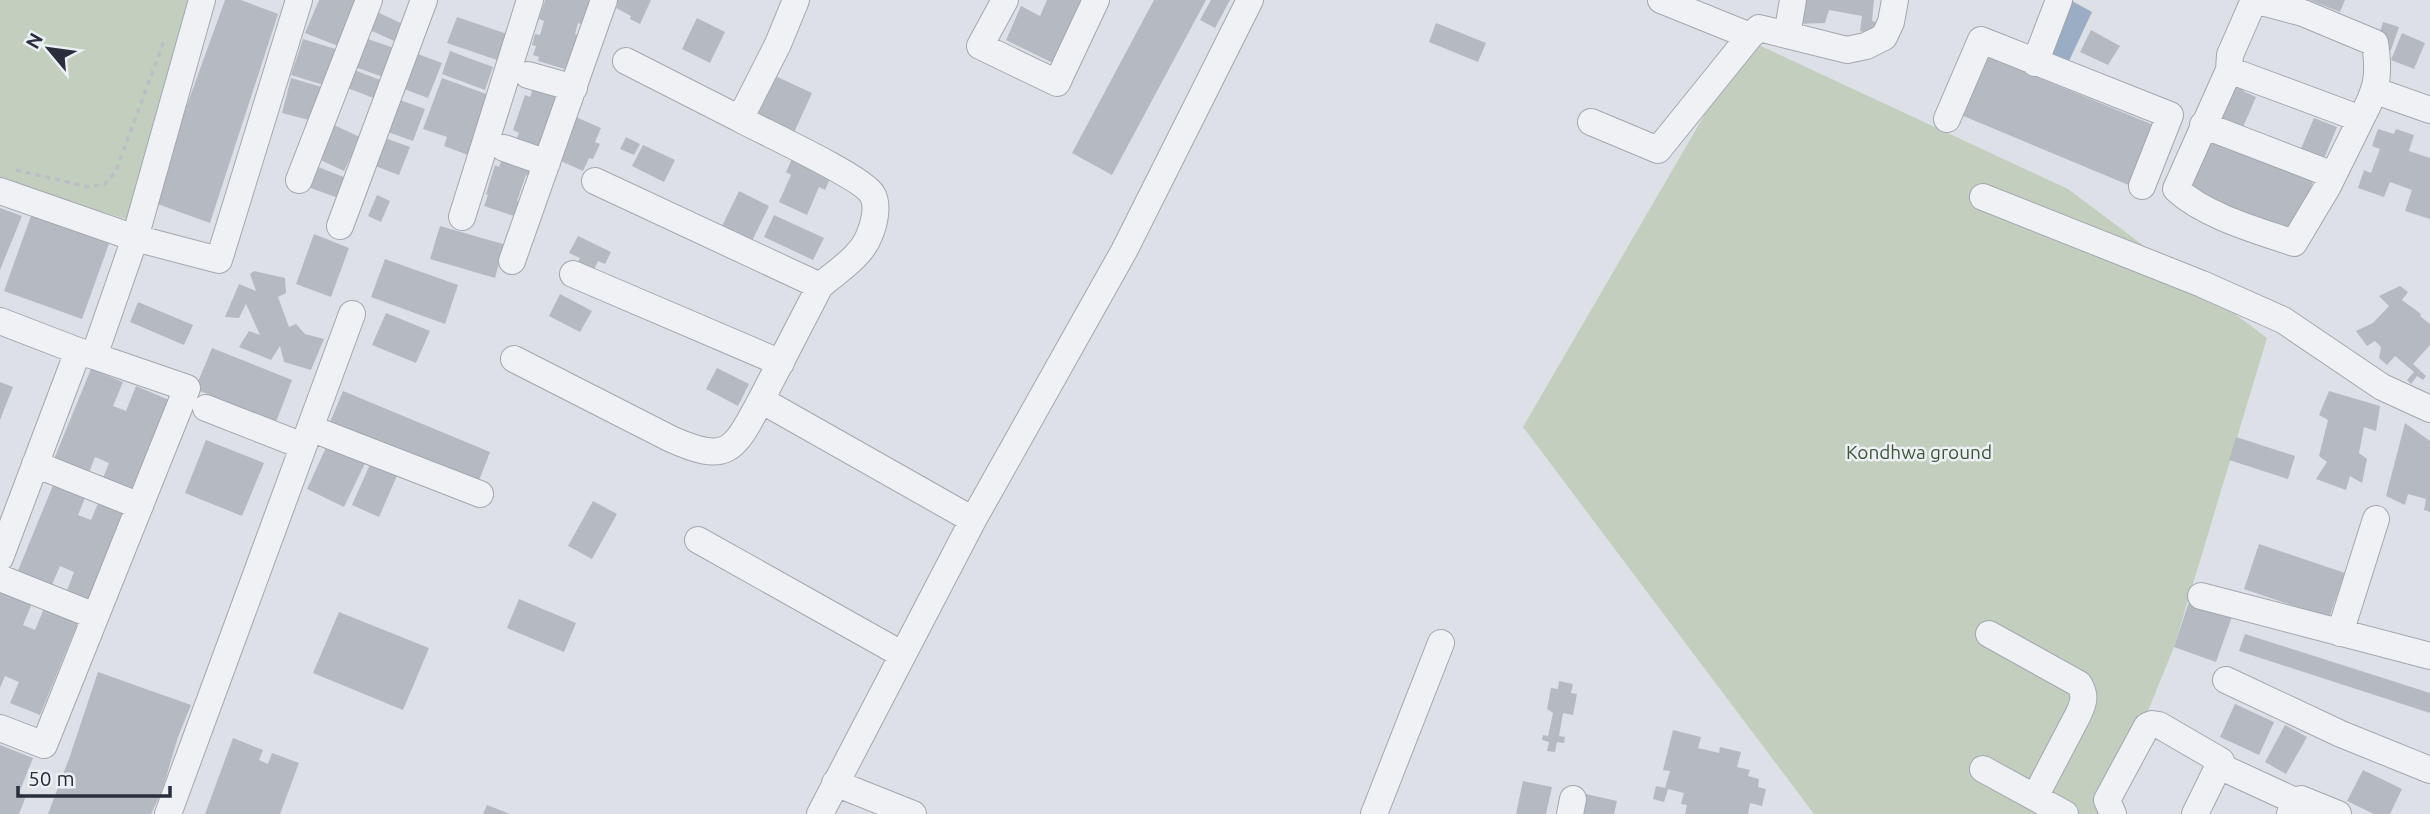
<svg xmlns="http://www.w3.org/2000/svg" width="2430" height="814" viewBox="0 0 2430 814" font-family="Ubuntu,sans-serif">
  <style>
    .green { fill: #c2cfbf }
    .water { fill: #9aadc4 }
    .building { fill: #b5b9c2 }
    .lines { fill: none; stroke-linecap: round; stroke-linejoin: round }
    .minor-casing { stroke: #a3a7b0; stroke-width: 28 }
    .path { stroke: #bbbec5; stroke-width: 3.5; stroke-dasharray: 5 5; stroke-linecap: butt }
    .minor { stroke: #eff1f5; stroke-width: 26 }
    .labels { text-anchor: middle; stroke-width: 5; stroke-linejoin: round; paint-order: stroke }
    .park-label { font-size: 19px; fill: #3b5636; stroke: #eceff4 }
  </style>
  <rect width="100%" height="100%" fill="#dde0e6"/>
  <path class="green" d="M 0,0 L 215,0 L 142,224 L 0,180 Z
    M 1748,40 L 2068,189 L 2267,338 L 2174,647 L 2106,814 L 1814,814 L 1523,427 Z"/>
  <path class="water" d="M 2072,1 L 2092,12 L 2068,63 L 2048,53 Z"/>
  <path class="building" d="M 225,0 L 241,0 L 278,14 L 210,223 L 152,202 Z
    M 319,0 L 363,0 L 343,48 L 305,33 Z
    M 545,0 L 591,0 L 584,25 L 578,23 L 575,34 L 581,36 L 571,71 L 538,61 L 539,57 L 533,55 L 536,46 L 532,45 L 535,34 L 540,35 L 544,21 L 539,19 Z
    M 610,0 L 651,0 L 640,24 L 630,19 L 631,16 L 616,8 L 618,4 Z
    M 1047,0 L 1089,0 L 1057,65 L 1006,40 L 1021,6 L 1040,16 Z
    M 1154,0 L 1206,0 L 1112,175 L 1072,153 Z
    M 1211,0 L 1230,0 L 1215,28 L 1200,20 Z
    M 1800,0 L 1874,0 L 1872,21 L 1880,23 L 1875,36 L 1860,31 L 1862,16 L 1829,10 L 1825,23 L 1795,24 Z
    M 2309,0 L 2345,0 L 2340,12 Z
    M 373,10 L 407,26 L 399,43 L 365,28 Z
    M 457,17 L 507,34 L 497,60 L 447,43 Z
    M 697,18 L 725,32 L 710,63 L 682,49 Z
    M 2383,22 L 2399,27 L 2391,50 L 2376,45 Z
    M 1436,23 L 1486,43 L 1478,62 L 1429,42 Z
    M 2091,30 L 2120,46 L 2108,65 L 2080,52 Z
    M 2402,33 L 2425,43 L 2414,69 L 2391,60 Z
    M 362,37 L 397,49 L 386,78 L 352,66 Z
    M 303,39 L 342,51 L 330,87 L 291,75 Z
    M 410,51 L 442,63 L 428,98 L 396,86 Z
    M 450,51 L 493,67 L 485,90 L 442,74 Z
    M 1986,56 L 2156,126 L 2131,186 L 1961,115 Z
    M 349,68 L 383,81 L 376,99 L 342,86 Z
    M 771,74 L 812,93 L 792,137 L 751,119 Z
    M 2233,77 L 2247,82 L 2243,91 L 2256,97 L 2240,134 L 2213,122 Z
    M 291,78 L 322,87 L 313,121 L 282,113 Z
    M 442,78 L 489,95 L 468,155 L 444,146 L 447,137 L 423,129 Z
    M 534,85 L 564,96 L 545,150 L 516,140 L 519,133 L 513,130 L 525,95 L 530,97 Z
    M 400,100 L 425,109 L 413,141 L 388,132 Z
    M 569,114 L 601,128 L 595,142 L 600,144 L 593,159 L 589,158 L 583,171 L 552,157 Z
    M 2314,118 L 2337,127 L 2323,161 L 2300,151 Z
    M 332,124 L 360,137 L 344,171 L 316,158 Z
    M 2378,129 L 2394,134 L 2396,129 L 2414,135 L 2409,151 L 2430,158 L 2430,219 L 2405,211 L 2412,190 L 2390,182 L 2384,197 L 2358,188 L 2364,170 L 2371,173 L 2380,149 L 2372,146 Z
    M 2205,134 L 2315,176 L 2294,233 L 2183,191 Z
    M 626,137 L 640,144 L 634,155 L 620,149 Z
    M 385,138 L 410,147 L 399,175 L 375,166 Z
    M 643,145 L 675,160 L 664,182 L 632,166 Z
    M 505,152 L 536,163 L 531,177 L 526,175 L 517,201 L 522,203 L 517,217 L 484,206 L 488,195 L 486,194 L 495,165 L 499,167 Z
    M 792,159 L 831,177 L 825,190 L 819,187 L 807,215 L 779,202 L 791,175 L 786,172 Z
    M 313,165 L 349,179 L 341,199 L 305,186 Z
    M 739,191 L 769,206 L 751,243 L 721,228 Z
    M 377,195 L 390,201 L 381,222 L 368,216 Z
    M 0,208 L 22,216 L 0,270 Z
    M 32,213 L 110,241 L 82,319 L 4,291 Z
    M 774,215 L 824,238 L 813,260 L 764,237 Z
    M 440,226 L 510,246 L 501,256 L 495,278 L 430,259 Z
    M 314,234 L 349,248 L 331,297 L 296,284 Z
    M 578,236 L 611,252 L 605,264 L 598,261 L 594,270 L 578,262 L 580,258 L 569,253 Z
    M 385,259 L 458,285 L 445,324 L 371,297 Z
    M 254,271 L 285,278 L 286,293 L 278,297 L 289,327 L 296,324 L 305,334 L 324,339 L 311,370 L 284,362 L 280,346 L 271,360 L 239,347 L 249,331 L 260,335 L 246,304 L 239,318 L 225,317 L 239,284 L 256,291 L 250,274 Z
    M 2400,286 L 2408,292 L 2402,300 L 2421,314 L 2420,316 L 2430,324 L 2430,345 L 2413,364 L 2426,376 L 2423,380 L 2417,376 L 2411,384 L 2407,380 L 2414,372 L 2395,356 L 2387,365 L 2379,358 L 2381,347 L 2375,341 L 2367,346 L 2356,331 L 2373,323 L 2389,306 L 2379,296 Z
    M 560,294 L 592,311 L 580,332 L 549,316 Z
    M 138,302 L 193,325 L 184,345 L 130,322 Z
    M 386,313 L 430,331 L 416,363 L 372,345 Z
    M 212,348 L 292,380 L 276,422 L 195,389 Z
    M 717,368 L 749,384 L 738,406 L 706,389 Z
    M 91,369 L 123,382 L 113,406 L 126,411 L 136,386 L 169,400 L 131,495 L 101,483 L 109,463 L 95,457 L 87,478 L 52,464 Z
    M 0,382 L 13,387 L 0,420 Z
    M 343,391 L 490,452 L 478,483 L 330,422 Z
    M 2329,391 L 2380,406 L 2376,431 L 2364,427 L 2359,453 L 2367,459 L 2362,483 L 2350,476 L 2346,490 L 2316,479 L 2327,462 L 2319,456 L 2328,420 L 2319,415 Z
    M 2405,423 L 2430,441 L 2430,512 L 2424,510 L 2426,499 L 2408,494 L 2405,505 L 2386,496 Z
    M 2236,437 L 2295,456 L 2288,479 L 2229,460 Z
    M 206,440 L 264,463 L 242,516 L 185,493 Z
    M 329,441 L 367,459 L 344,507 L 307,489 Z
    M 372,460 L 399,471 L 379,517 L 352,505 Z
    M 56,478 L 88,491 L 78,515 L 91,520 L 101,496 L 134,509 L 95,605 L 66,593 L 74,572 L 60,566 L 51,587 L 17,573 Z
    M 593,501 L 617,514 L 592,559 L 568,546 Z
    M 2259,544 L 2345,573 L 2329,618 L 2244,589 Z
    M 0,588 L 33,601 L 23,625 L 35,630 L 45,606 L 79,620 L 40,715 L 10,703 L 19,682 L 5,676 L 0,688 Z
    M 2191,596 L 2234,611 L 2216,662 L 2174,647 Z
    M 519,599 L 576,623 L 564,652 L 507,628 Z
    M 339,612 L 429,648 L 403,710 L 313,673 Z
    M 2245,634 L 2430,693 L 2430,713 L 2239,651 Z
    M 98,672 L 191,705 L 178,737 L 162,791 L 151,814 L 48,814 L 70,756 Z
    M 1559,681 L 1573,684 L 1571,693 L 1577,694 L 1573,715 L 1563,713 L 1559,736 L 1565,737 L 1564,743 L 1557,742 L 1555,752 L 1547,751 L 1549,742 L 1542,740 L 1543,735 L 1548,736 L 1553,713 L 1547,709 L 1551,688 L 1558,689 Z
    M 2235,704 L 2274,722 L 2259,755 L 2220,737 Z
    M 2285,725 L 2307,737 L 2286,774 L 2265,762 Z
    M 1673,730 L 1701,737 L 1698,748 L 1719,753 L 1720,747 L 1741,752 L 1737,767 L 1750,770 L 1748,776 L 1759,779 L 1758,787 L 1766,789 L 1762,806 L 1750,803 L 1748,814 L 1685,814 L 1687,805 L 1681,804 L 1684,793 L 1668,789 L 1664,802 L 1653,799 L 1656,786 L 1665,788 L 1670,771 L 1663,770 Z
    M 233,738 L 263,750 L 259,760 L 268,764 L 272,753 L 299,763 L 280,814 L 205,814 Z
    M 0,745 L 33,758 L 19,793 L 26,796 L 19,814 L 0,814 Z
    M 2363,770 L 2402,789 L 2390,814 L 2374,814 L 2347,801 Z
    M 1523,781 L 1552,787 L 1546,814 L 1516,814 Z
    M 1586,794 L 1617,801 L 1614,814 L 1581,814 Z
    M 487,805 L 510,814 L 483,814 Z"/>
  <g class="lines">
    <g class="minor-casing">
      <path id="minor" d="M 796,0 L 778,44 L 740,119 C 762,131 862,177 872,194 C 879,205 874,225 869,236 C 861,257 836,272 820,286
        M 1005,0 L 980,46 L 1057,83 L 1096,0
        M 1661,0 L 1750,36
        M 2254,0 L 2303,13 L 2375,43 C 2380,77 2377,89 2361,119 L 2229,70 L 2230,55 Z
        M 1787,35 L 1793,0
        M 626,61 L 740,119
        M 2035,63 L 2059,0
        M 2229,70 L 2176,189 C 2205,216 2256,230 2294,243 L 2328,186 L 2361,119
        M 528,75 L 574,88
        M 2376,91 L 2430,110
        M 1947,119 L 1981,40 L 2170,115 L 2142,186
        M 1591,122 L 1658,150 L 1750,36 L 1759,28 L 1847,50 L 1866,46 L 1884,37 L 1891,22 L 1895,0
        M 2203,125 L 2333,175
        M 504,148 L 547,163
        M 299,180 L 369,0
        M 595,181 L 820,286 L 761,400 L 973,520
        M 0,191 L 135,238 L 219,260 L 299,0
        M 1983,197 L 2202,284 L 2283,320 L 2382,387 L 2430,409
        M 462,217 L 530,0
        M 340,226 L 424,0
        M 512,261 L 604,0
        M 573,274 L 781,363
        M 0,321 L 78,351 L 0,558
        M 78,351 L 94,356 L 135,238 L 202,0
        M 514,359 L 671,439 C 729,465 734,450 761,400
        M 206,408 L 303,446
        M 310,428 L 480,494
        M 35,464 L 140,506
        M 698,540 L 903,655
        M 0,578 L 95,616
        M 2201,596 L 2430,656
        M 2340,633 L 2376,519
        M 1989,634 L 2079,684 C 2086,696 2084,702 2078,715 L 2035,797
        M 2226,680 L 2341,734 L 2430,770
        M 0,728 L 44,745 L 187,388 L 94,356
        M 2219,766 L 2295,801
        M 1983,769 L 2065,814
        M 835,783 L 913,814
        M 168,814 L 352,314
        M 820,814 L 973,520 L 1124,251 L 1250,0
        M 1374,814 L 1441,643
        M 1570,814 L 1573,799
        M 2113,814 L 2107,800 L 2147,726 L 2152,724 L 2159,725 L 2221,761 L 2195,814
        M 2290,814 L 2295,801 L 2301,799 L 2338,814"/>
    </g>
    <path class="path" d="M 16,170 L 89,187 L 105,184 L 116,171 L 165,38"/>
    <use href="#minor" class="minor"/>
  </g>
  <g class="labels">
    <g class="park-label">
      <text x="1919" y="459">Kondhwa ground</text>
    </g>
  </g>
  <g transform="translate(49 49) rotate(299)" stroke="#eceff4" stroke-width="5" paint-order="stroke">
  <path d="M0-5L12 26L0 18L-12 26Z" fill="#282e3c"/>
  <text y="-10" font-size="19" font-weight="bold" text-anchor="middle" fill="#282e3c">N</text>
  </g>
  <path d="M18 786v10h152v-10" fill="none" stroke="#282e3c" stroke-width="3.5"/>
  <text x="28" y="786" font-size="21" fill="#282e3c" stroke="#eceff4" stroke-width="5" paint-order="stroke">50 m</text>
</svg>
